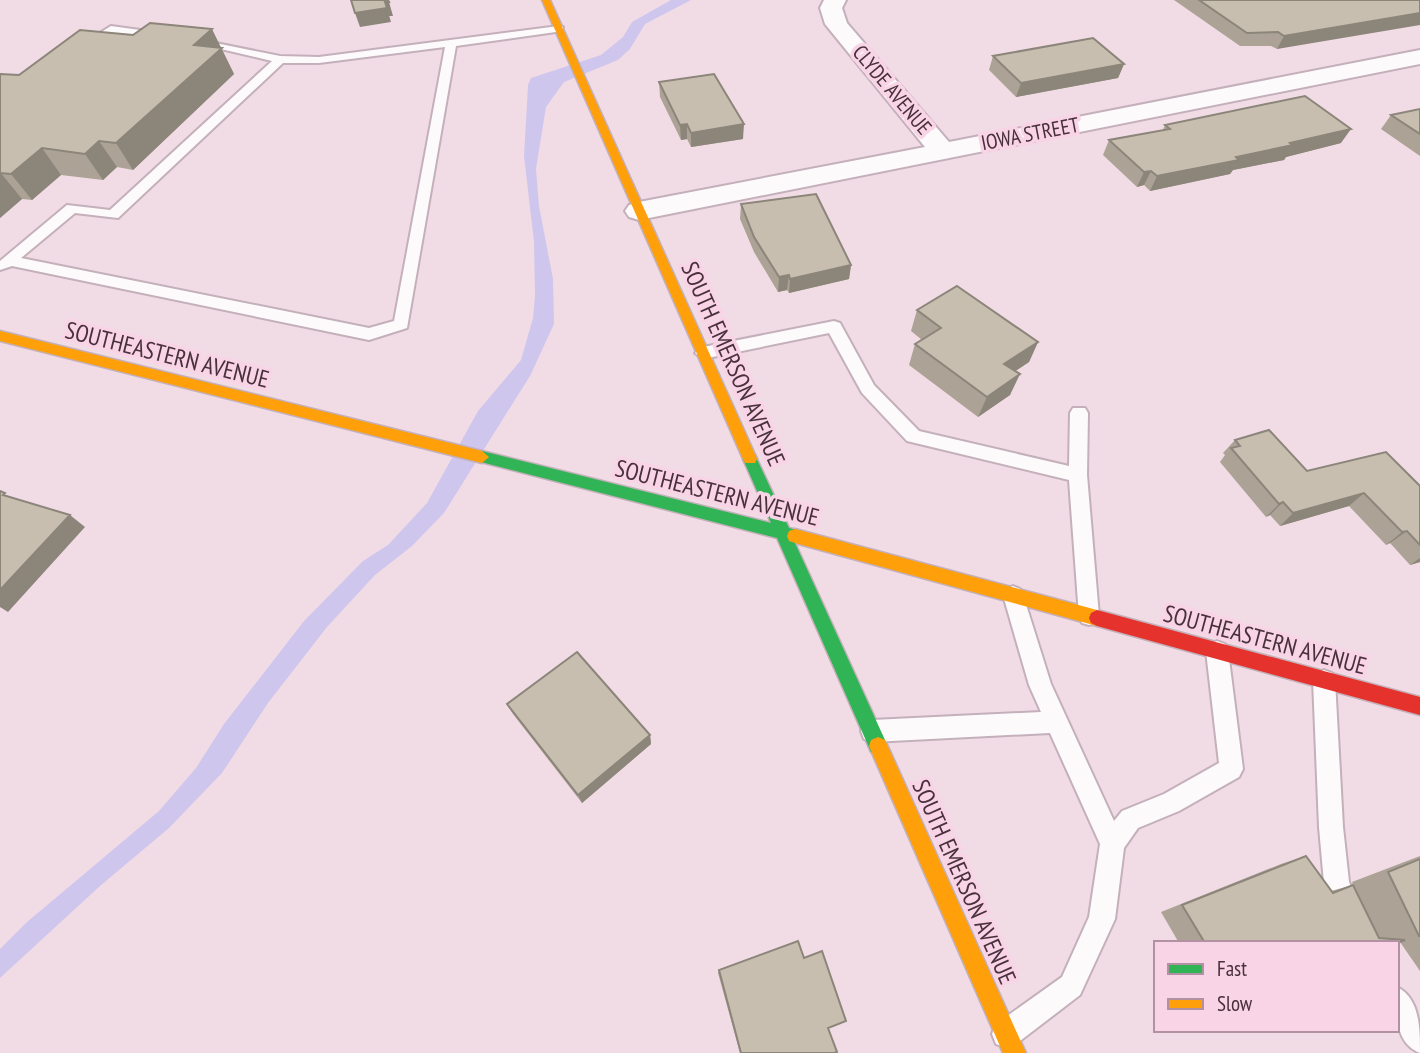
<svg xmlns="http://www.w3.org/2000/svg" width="1420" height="1053" viewBox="0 0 1420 1053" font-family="'PT Sans Narrow',sans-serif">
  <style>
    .water { fill: #cfc6ee }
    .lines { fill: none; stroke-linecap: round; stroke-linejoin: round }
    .lane-casing { stroke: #c4b0ba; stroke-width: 4 }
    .street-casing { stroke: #c4b0ba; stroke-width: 4 }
    .fast-casing { stroke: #c4b0ba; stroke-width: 3 }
    .slow-casing { stroke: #c4b0ba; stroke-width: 3 }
    .jam-casing { stroke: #c4b0ba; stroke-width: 3 }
    .lane { fill: #fdfafb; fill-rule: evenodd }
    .street { fill: #fdfafb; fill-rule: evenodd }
    .fast { fill: #30b455; fill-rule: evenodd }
    .slow { fill: #ff9f0a; fill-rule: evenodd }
    .jam { fill: #e5322d; fill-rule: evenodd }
    .wall { fill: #aca396 }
    .shaded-wall { fill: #8c857a }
    .building { fill: #c8beaf; stroke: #8c857a; stroke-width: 2 }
    .labels { text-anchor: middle; stroke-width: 7; stroke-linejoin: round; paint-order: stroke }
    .far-street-label { font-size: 21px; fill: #48303c; stroke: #f9d4e6 }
    .street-label { font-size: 24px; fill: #48303c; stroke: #f9d4e6 }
  </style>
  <rect width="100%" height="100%" fill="#f1dce6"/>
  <path class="water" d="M 671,0 L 691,0 L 645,24 L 630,49 L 618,60 L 564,82 L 546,107 L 536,169 L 539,206 L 553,279 L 554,324 L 530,376 L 444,513 L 412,546 L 375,575 L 327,627 L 268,703 L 222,773 L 169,828 L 100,886 L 0,978 L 0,949 L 27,922 L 159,811 L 196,768 L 224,724 L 304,621 L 363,561 L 388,545 L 427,503 L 478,411 L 521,360 L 533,318 L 535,296 L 534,242 L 524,156 L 528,85 L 531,78 L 601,55 L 623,37 L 632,22 Z"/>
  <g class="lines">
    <g class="lane-casing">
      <path id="lane" d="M 111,26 L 162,33 L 168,36 L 162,39 L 113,33 L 90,48 L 82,48 L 82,44 Z
        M 559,26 L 563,27 L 563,31 L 456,46 L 407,328 L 369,340 L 12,266 L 0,270 L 0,261 L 67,205 L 110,210 L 272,61 L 191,42 L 191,38 L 280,56 L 319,57 ZM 445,47 L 394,321 L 369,328 L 21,258 L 75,213 L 118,218 L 283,63 L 319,63 Z
        M 834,321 L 840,323 L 874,385 L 919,431 L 1069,466 L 1070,413 L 1073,408 L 1085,408 L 1088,413 L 1087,475 L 1099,616 L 1096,623 L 1089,625 L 1082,623 L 1079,616 L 1069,480 L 907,441 L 862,393 L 829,333 L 703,359 L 695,353 L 703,347 Z
        M 1013,586 L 1020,589 L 1023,595 L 1051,684 L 1114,821 L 1122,811 L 1164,794 L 1219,763 L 1206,651 L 1209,644 L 1217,641 L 1225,644 L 1228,651 L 1243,769 L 1239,777 L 1179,811 L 1138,828 L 1124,848 L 1115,919 L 1080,995 L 1016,1044 L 1006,1048 L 996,1044 L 992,1034 L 996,1024 L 1062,977 L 1089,917 L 1100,844 L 1050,733 L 872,742 L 864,739 L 861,731 L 864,723 L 872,720 L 1041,712 L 1029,685 L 1003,595 L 1006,589 Z
        M 1324,670 L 1332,673 L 1335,680 L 1343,827 L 1349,882 L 1377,943 L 1351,943 L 1324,883 L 1319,827 L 1313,680 L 1316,673 Z
        M 1397,987 C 1420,998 1420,1029 1420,1053 C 1393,1042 1397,1011 1397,987 Z"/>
    </g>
    <g class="street-casing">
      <path id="street" d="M 824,0 L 846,0 L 842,8 L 847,23 L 949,142 L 1420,50 L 1420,64 L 639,220 L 629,217 L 625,211 L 629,205 L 639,202 L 925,147 L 825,24 L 820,8 Z"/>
    </g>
    <g class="fast-casing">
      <path id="fast" d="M 482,451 L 771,523 L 743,459 L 745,455 L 755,455 L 789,528 L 801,531 L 803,536 L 801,541 L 795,543 L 885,740 L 887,746 L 885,752 L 878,755 L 871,752 L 777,538 L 477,461 L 475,457 L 477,453 Z"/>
    </g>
    <g class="slow-casing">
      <path id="slow" d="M 542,0 L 550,0 L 757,459 L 755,463 L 745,463 L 743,459 Z
        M 0,331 L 482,451 L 489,457 L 482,463 L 0,341 Z
        M 795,529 L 1097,610 L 1103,613 L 1105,618 L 1103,623 L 1097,626 L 795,543 L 789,541 L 787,536 L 789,531 Z
        M 878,737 L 885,740 L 1026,1053 L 1003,1053 L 869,746 L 871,740 Z"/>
    </g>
    <g class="jam-casing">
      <path id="jam" d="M 1097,610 L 1420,697 L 1420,715 L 1097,626 L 1091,623 L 1089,618 L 1091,613 Z"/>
    </g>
    <use href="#lane" class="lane"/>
    <use href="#street" class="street"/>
    <use href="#fast" class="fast"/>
    <use href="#slow" class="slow"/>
    <use href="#jam" class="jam"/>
  </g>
  <path class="wall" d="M 1174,0 L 1420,0 L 1277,49 L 1271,46 L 1240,46 Z
    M 221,48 L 234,74 L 133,170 L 117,167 L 103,180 L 61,175 L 32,200 L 22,199 L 0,218 L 0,74 L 19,75 Z
    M 993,56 L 1124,64 L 1118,78 L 1016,97 L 989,70 Z
    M 659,82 L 743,139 L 691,147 L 687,139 L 681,140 L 660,97 Z
    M 1420,109 L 1420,156 L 1381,129 L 1391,115 Z
    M 1165,125 L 1341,143 L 1286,157 L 1284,160 L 1233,170 L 1230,174 L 1150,191 L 1144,185 L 1137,187 L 1103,155 L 1109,140 L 1163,130 Z
    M 741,204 L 851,265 L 849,279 L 789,293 L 787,290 L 778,292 L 754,252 L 740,219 Z
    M 917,310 L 1038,342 L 1029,362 L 1015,371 L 1010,395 L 978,417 L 909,365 L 915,344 L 922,340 L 911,331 Z
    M 1235,440 L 1307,471 L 1420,486 L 1420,562 L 1410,565 L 1390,543 L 1386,545 L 1349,506 L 1280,526 L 1270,515 L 1266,517 L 1220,462 L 1225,455 L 1223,453 Z
    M 507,704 L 650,735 L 651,744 L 582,803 L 513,714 Z
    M 1306,856 L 1331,891 L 1353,885 L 1352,882 L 1420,856 L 1420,971 L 1400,942 L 1179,943 L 1161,912 L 1281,864 Z
    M 719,970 L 828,1028 L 834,1053 L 740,1053 L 718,973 Z"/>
  <path class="shaded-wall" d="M 385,2 L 389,2 L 393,16 L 389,16 Z
    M 387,8 L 391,22 L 360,27 L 355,13 Z
    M 1420,13 L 1420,25 L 1277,49 L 1284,36 Z
    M 212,29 L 234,74 L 133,170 L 116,143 L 194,45 Z
    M 1124,64 L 1118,78 L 1016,97 L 1021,83 Z
    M 687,124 L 687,139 L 681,140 L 680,125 Z
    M 744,124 L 743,139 L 691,147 L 691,133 Z
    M 1351,129 L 1341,143 L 1286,157 L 1284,160 L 1233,170 L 1230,174 L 1150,191 L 1157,176 Z
    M 99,141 L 117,167 L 103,180 L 85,154 Z
    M 42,148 L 61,175 L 32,200 L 11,174 Z
    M 1151,171 L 1144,185 L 1137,187 L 1144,172 Z
    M 0,172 L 22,199 L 0,218 Z
    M 851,265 L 849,279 L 789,293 L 790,279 Z
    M 789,275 L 787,290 L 778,292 L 779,277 Z
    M 1038,342 L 1029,362 L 996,384 L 1004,364 Z
    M 1020,374 L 1010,395 L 978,417 L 987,397 Z
    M 1364,493 L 1349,506 L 1280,526 L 1293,513 Z
    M 1283,502 L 1270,515 L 1266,517 L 1279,504 Z
    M 70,515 L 85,527 L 8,612 L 0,607 L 0,590 Z
    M 1407,531 L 1390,543 L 1386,545 L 1402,532 Z
    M 1420,558 L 1420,562 L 1410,565 Z
    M 650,735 L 651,744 L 582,803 L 578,795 Z"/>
  <path class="building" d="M 351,0 L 388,0 L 389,2 L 385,2 L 387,8 L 355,13 Z
    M 1199,0 L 1420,0 L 1420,13 L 1284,36 L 1278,32 L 1247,33 Z
    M 150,23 L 212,29 L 194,45 L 222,48 L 116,143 L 99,141 L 85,154 L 42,148 L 11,174 L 0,173 L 0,74 L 19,75 L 80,30 L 133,35 Z
    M 1093,38 L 1124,64 L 1021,83 L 993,56 Z
    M 714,74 L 744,124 L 691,133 L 687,124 L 680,125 L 659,82 Z
    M 1305,96 L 1351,129 L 1290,143 L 1293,145 L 1236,157 L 1239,160 L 1157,176 L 1151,171 L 1144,172 L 1109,140 L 1170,129 L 1165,125 Z
    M 1420,109 L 1420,134 L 1391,115 Z
    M 816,194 L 851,265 L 790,279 L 789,275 L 779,277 L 754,237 L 741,204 Z
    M 957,286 L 1038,342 L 1004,364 L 1020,374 L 987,397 L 915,344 L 941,328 L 917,310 Z
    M 1269,430 L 1307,471 L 1386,452 L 1420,486 L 1420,545 L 1407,531 L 1402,532 L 1364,493 L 1293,513 L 1283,502 L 1279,504 L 1231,448 L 1240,446 L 1235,440 Z
    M 0,491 L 5,493 L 3,495 L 70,515 L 0,590 Z
    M 577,652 L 650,735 L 578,795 L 507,704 Z
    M 1306,856 L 1333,893 L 1353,885 L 1379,938 L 1405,940 L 1397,943 L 1205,943 L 1182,905 Z
    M 1420,859 L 1420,936 L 1419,936 L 1388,872 Z
    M 798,941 L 804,958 L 822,951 L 846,1021 L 828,1028 L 837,1052 L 834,1053 L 741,1053 L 719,970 Z"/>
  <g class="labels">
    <g class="far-street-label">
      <text transform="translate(892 90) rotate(50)" y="7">CLYDE AVENUE</text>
      <text transform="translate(1030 134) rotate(-11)" y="7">IOWA STREET</text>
    </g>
    <g class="street-label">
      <text transform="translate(167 355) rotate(14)" y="8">SOUTHEASTERN AVENUE</text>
      <text transform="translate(733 364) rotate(66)" y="8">SOUTH EMERSON AVENUE</text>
      <text transform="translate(717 493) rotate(14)" y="8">SOUTHEASTERN AVENUE</text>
      <text transform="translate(1265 640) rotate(15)" y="8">SOUTHEASTERN AVENUE</text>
      <text transform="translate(964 882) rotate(66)" y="8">SOUTH EMERSON AVENUE</text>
    </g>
  </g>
  <rect x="1154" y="941" width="245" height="91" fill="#f9d4e6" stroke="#b292a2" stroke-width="2"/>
  <rect x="1168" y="964" width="35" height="10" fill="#30b455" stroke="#b292a2" stroke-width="2"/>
  <text x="1217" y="976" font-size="21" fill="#48303c">Fast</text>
  <rect x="1168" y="999" width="35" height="10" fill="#ff9f0a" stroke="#b292a2" stroke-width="2"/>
  <text x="1217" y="1011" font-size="21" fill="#48303c">Slow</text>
</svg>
